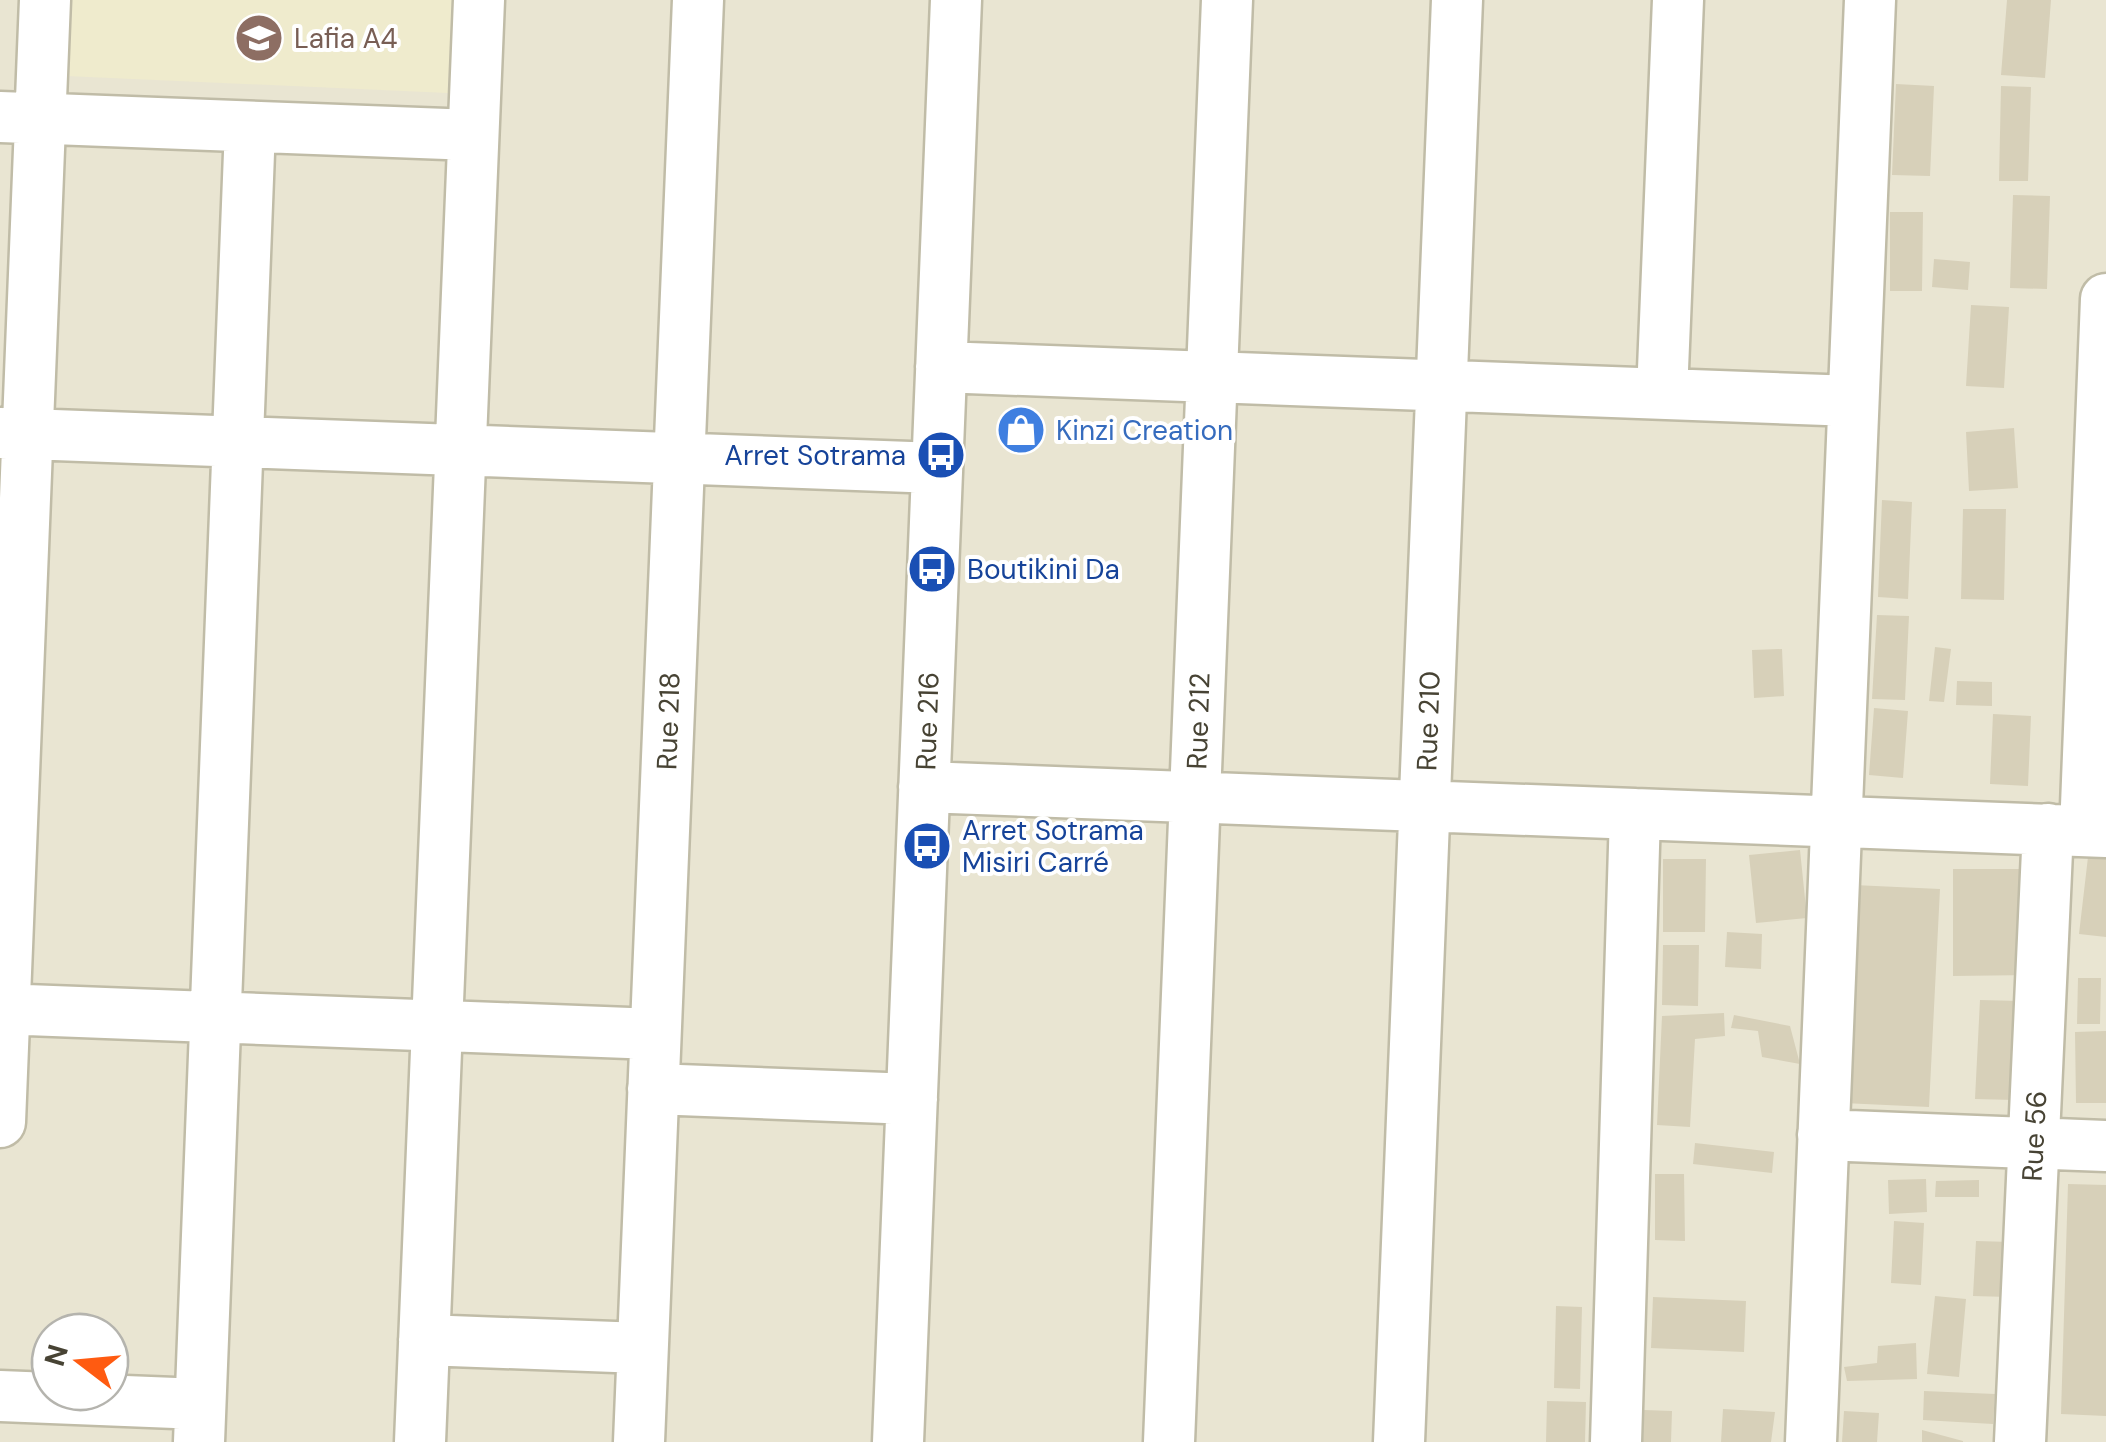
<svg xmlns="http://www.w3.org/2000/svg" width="2106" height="1442" viewBox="0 0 2106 1442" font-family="'DM Sans',sans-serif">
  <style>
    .residential { fill: #e9e5d2; fill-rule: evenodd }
    .education { fill: #efebcd }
    .building { fill: #d7d0b9 }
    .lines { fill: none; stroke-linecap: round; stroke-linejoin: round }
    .minor-casing { stroke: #c0bca7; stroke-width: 55 }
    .minor { stroke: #fff; stroke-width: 50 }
    .labels { text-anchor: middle; stroke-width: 8; stroke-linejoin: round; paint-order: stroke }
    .education-label { font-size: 28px; fill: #785e54; stroke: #fff; text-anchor: start }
    .shop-label { font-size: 28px; fill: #366cbe; stroke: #fff; text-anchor: start }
    .transit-label { font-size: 28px; fill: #164399; stroke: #fff; text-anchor: start }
    .street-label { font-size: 28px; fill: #474334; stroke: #fff }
  </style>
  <rect width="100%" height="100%" fill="#f4f2e5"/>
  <path class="residential" d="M 0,0 L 2106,0 L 2106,1442 L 0,1442 ZM 50,1332 L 110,1332 L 110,1392 L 50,1392 Z"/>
  <path class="education" d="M 69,0 L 452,0 L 448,93 L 66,76 Z"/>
  <path class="building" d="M 2007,0 L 2051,0 L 2045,78 L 2001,75 Z
    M 1896,84 L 1934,86 L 1930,176 L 1892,175 Z
    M 2001,86 L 2031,87 L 2028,181 L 1999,181 Z
    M 2013,195 L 2050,196 L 2047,289 L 2010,288 Z
    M 1890,212 L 1923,212 L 1922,291 L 1890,291 Z
    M 1934,259 L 1970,262 L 1968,290 L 1932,287 Z
    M 1971,305 L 2009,307 L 2004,388 L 1966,386 Z
    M 2014,428 L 2018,488 L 1969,491 L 1966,432 Z
    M 1882,500 L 1912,502 L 1908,599 L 1878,597 Z
    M 1963,509 L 2006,509 L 2004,600 L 1961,599 Z
    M 1877,615 L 1909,616 L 1905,700 L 1872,699 Z
    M 1935,647 L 1951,649 L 1944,702 L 1929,701 Z
    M 1782,649 L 1784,696 L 1754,698 L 1752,650 Z
    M 1957,681 L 1992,682 L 1992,706 L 1956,705 Z
    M 1874,708 L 1908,711 L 1903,778 L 1869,775 Z
    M 1993,714 L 2031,716 L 2028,786 L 1990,784 Z
    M 1800,850 L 1807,918 L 1756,923 L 1749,855 Z
    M 2088,857 L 2106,859 L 2106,937 L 2079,934 Z
    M 1663,859 L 1706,859 L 1705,932 L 1663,932 Z
    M 1953,869 L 2031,869 L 2032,975 L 1953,976 Z
    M 1854,885 L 1940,889 L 1929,1107 L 1843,1103 Z
    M 1727,932 L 1762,934 L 1761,969 L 1725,967 Z
    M 1663,945 L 1699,945 L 1698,1006 L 1662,1005 Z
    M 2078,978 L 2101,978 L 2100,1024 L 2077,1024 Z
    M 1980,1000 L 2020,1001 L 2015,1100 L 1975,1099 Z
    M 1724,1013 L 1725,1036 L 1695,1039 L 1690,1127 L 1657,1125 L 1662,1016 Z
    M 1734,1015 L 1790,1026 L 1800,1064 L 1762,1057 L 1758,1031 L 1731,1028 Z
    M 2106,1031 L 2106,1103 L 2076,1103 L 2075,1032 Z
    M 1695,1143 L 1774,1152 L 1772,1173 L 1693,1164 Z
    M 1655,1174 L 1684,1174 L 1685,1241 L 1655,1240 Z
    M 1926,1179 L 1927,1212 L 1889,1214 L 1888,1180 Z
    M 1979,1180 L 1979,1197 L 1935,1197 L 1936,1181 Z
    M 2068,1184 L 2106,1185 L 2106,1416 L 2061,1414 Z
    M 1894,1221 L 1924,1223 L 1921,1285 L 1891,1283 Z
    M 1976,1241 L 2011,1242 L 2009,1297 L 1973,1296 Z
    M 1935,1296 L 1966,1299 L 1959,1377 L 1927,1374 Z
    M 1653,1297 L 1746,1301 L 1744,1352 L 1651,1348 Z
    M 1556,1306 L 1582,1307 L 1580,1389 L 1554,1388 Z
    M 1916,1343 L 1917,1379 L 1847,1381 L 1844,1367 L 1877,1363 L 1878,1346 Z
    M 1924,1391 L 1995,1394 L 1993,1424 L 1923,1420 Z
    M 1547,1401 L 1586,1402 L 1585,1442 L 1546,1442 Z
    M 1723,1409 L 1775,1412 L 1771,1442 L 1721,1442 Z
    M 1644,1410 L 1672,1411 L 1671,1442 L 1643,1442 Z
    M 1844,1411 L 1879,1413 L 1877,1442 L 1842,1442 Z
    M 1922,1430 L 1963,1441 L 1963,1442 L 1922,1442 Z"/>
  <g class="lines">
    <g class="minor-casing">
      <path id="minor" d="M 0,117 L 473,135
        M 941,367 L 1853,401
        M 1662,394 L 1678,0
        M 0,433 L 937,468
        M 924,787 L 2106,832
        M 2085,831 L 2106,299
        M 0,1009 L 655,1034
        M 653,1089 L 912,1099
        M 0,1122 L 45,0
        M 1823,1135 L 2106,1146
        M 424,1340 L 642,1348
        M 0,1396 L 200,1404
        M 199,1442 L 250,127
        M 420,1442 L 479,0
        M 639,1442 L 698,0
        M 898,1442 L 956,0
        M 1169,1442 L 1227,0
        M 1399,1442 L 1457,0
        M 1616,1442 L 1635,814
        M 1811,1442 L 1870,0
        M 2020,1442 L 2048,829"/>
    </g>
    <use href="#minor" class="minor"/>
  </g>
  <defs>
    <g id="school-disc" transform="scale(2.5)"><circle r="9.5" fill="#8d6e63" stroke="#fff"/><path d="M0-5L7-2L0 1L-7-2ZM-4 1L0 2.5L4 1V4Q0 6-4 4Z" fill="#fff"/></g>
    <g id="shop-disc" transform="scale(2.5)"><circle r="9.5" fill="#3f7fe0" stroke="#fff"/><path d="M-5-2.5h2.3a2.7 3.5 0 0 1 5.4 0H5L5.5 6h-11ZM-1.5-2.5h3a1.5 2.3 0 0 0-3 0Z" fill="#fff"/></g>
    <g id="bus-disc" transform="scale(2.5)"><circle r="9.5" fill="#1a4fb4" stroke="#fff"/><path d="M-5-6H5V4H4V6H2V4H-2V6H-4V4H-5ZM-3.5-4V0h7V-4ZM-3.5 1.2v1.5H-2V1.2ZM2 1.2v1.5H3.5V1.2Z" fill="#fff"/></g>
  </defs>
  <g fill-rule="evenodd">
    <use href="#school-disc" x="259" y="38"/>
    <use href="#shop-disc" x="1021" y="430"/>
    <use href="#bus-disc" x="941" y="455"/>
    <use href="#bus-disc" x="932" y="569"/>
    <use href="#bus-disc" x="927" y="846"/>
  </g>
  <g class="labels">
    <g class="education-label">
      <text x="294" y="48">Lafia A4</text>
    </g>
    <g class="shop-label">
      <text x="1056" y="440">Kinzi Creation</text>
    </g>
    <g class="transit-label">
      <text x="906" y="465" text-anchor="end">Arret Sotrama</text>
      <text x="967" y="579">Boutikini Da</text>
      <text x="962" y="840">Arret Sotrama<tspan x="962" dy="32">Misiri Carré</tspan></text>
    </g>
    <g class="street-label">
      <text transform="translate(668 721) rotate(-88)" y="10">Rue 218</text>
      <text transform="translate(927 721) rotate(-88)" y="10">Rue 216</text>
      <text transform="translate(1198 721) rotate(-88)" y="10">Rue 212</text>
      <text transform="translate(1428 721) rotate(-88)" y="10">Rue 210</text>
      <text transform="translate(2034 1136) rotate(-87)" y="10">Rue 56</text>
    </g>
  </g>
  <g transform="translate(80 1362) rotate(286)"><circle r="48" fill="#ffffff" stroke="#b5b4ae" stroke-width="2.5"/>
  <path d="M0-8L18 38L0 25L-18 38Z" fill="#ff5b11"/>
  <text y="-15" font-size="28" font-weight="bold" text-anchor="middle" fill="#474334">N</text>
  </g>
</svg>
